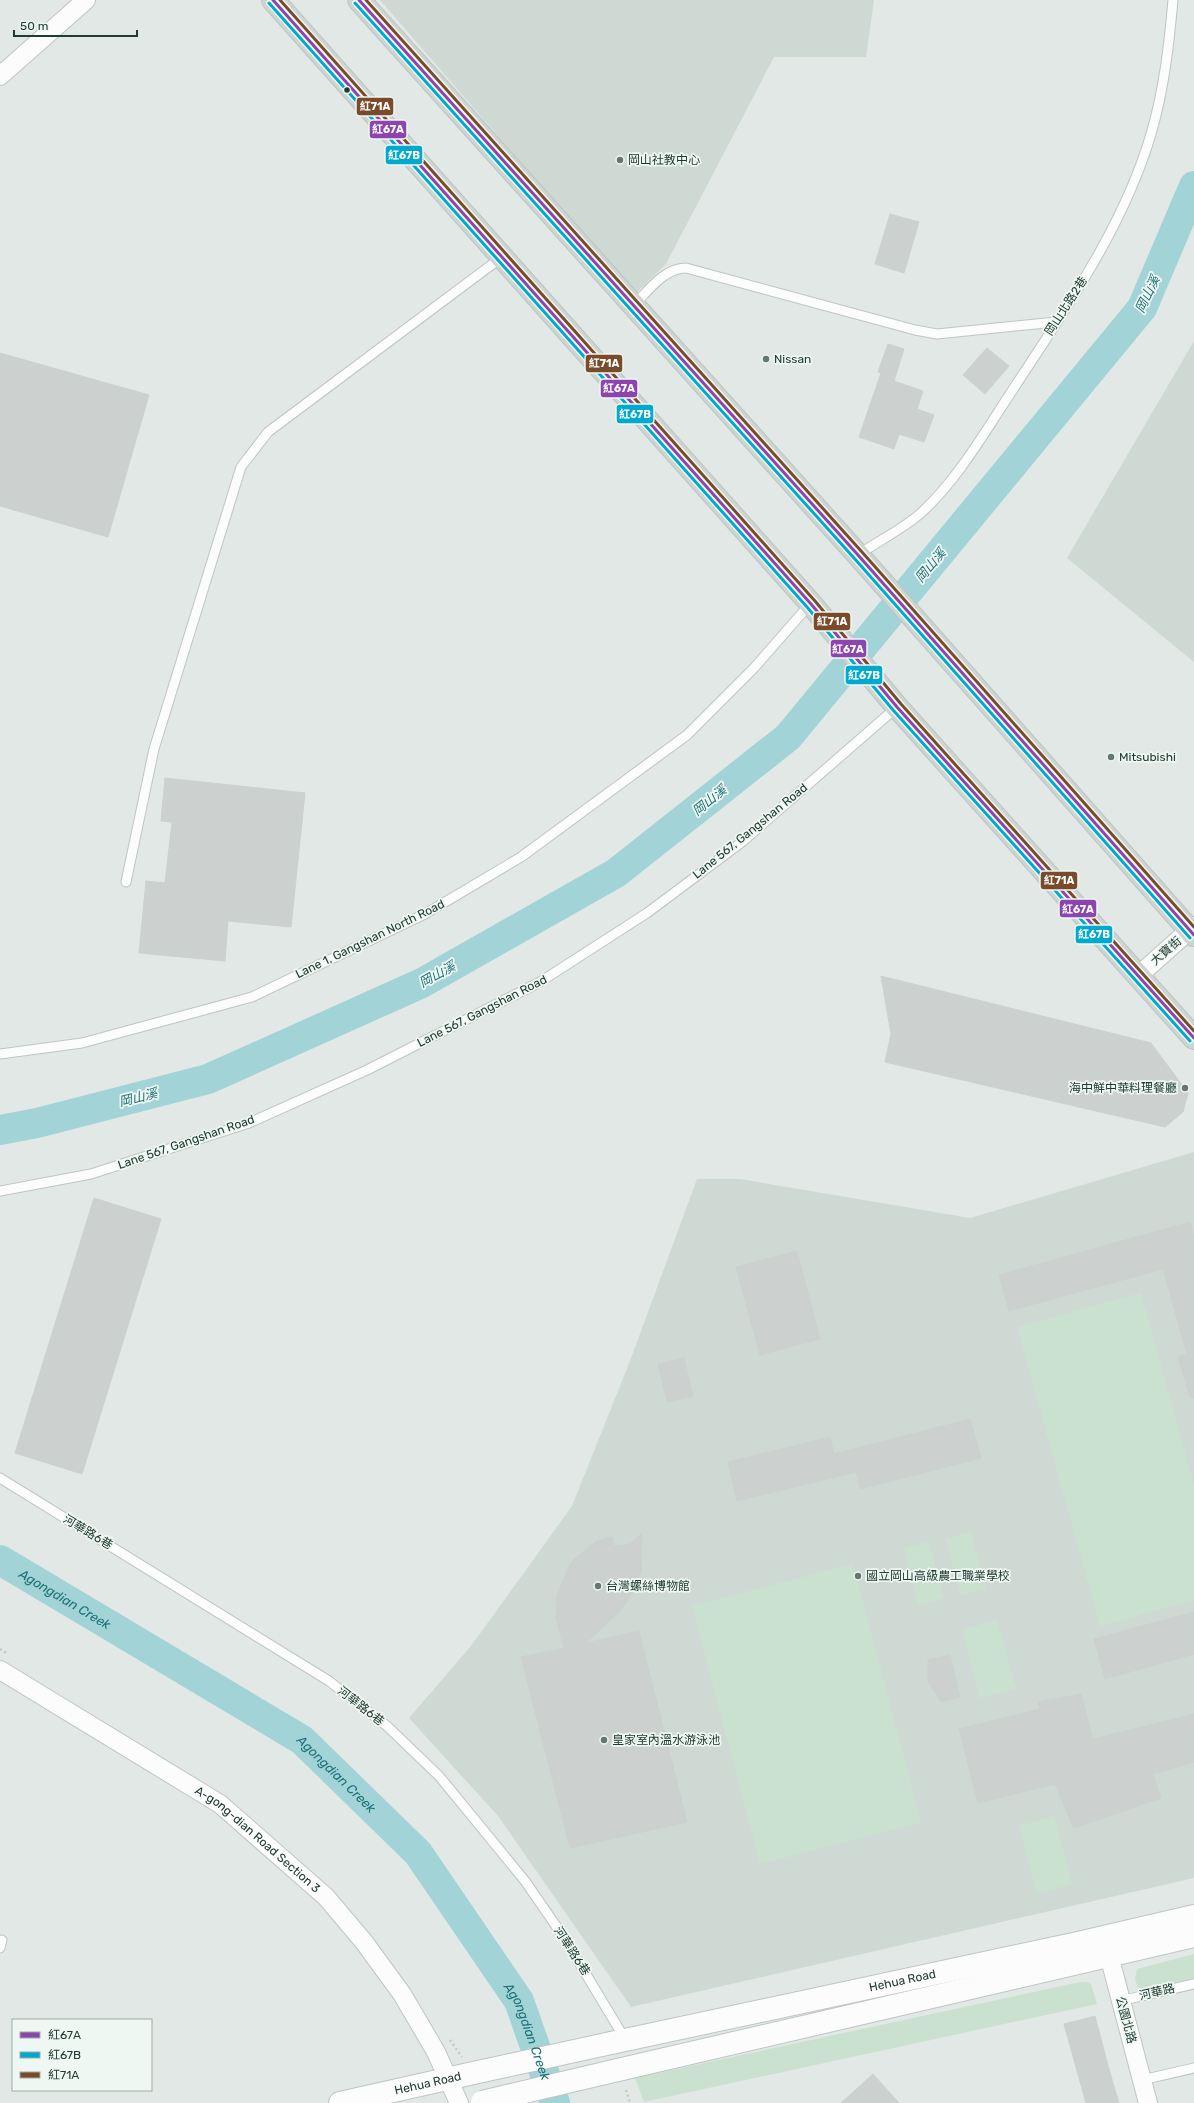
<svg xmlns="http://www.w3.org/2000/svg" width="1194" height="2103" viewBox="0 0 1194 2103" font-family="Rubik,'Noto Sans TC',sans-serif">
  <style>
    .built { fill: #cfd9d4 }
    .green { fill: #cae1d0 }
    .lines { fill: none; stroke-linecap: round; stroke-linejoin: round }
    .river { stroke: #a2d4d7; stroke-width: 30 }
    .building { fill: #ccd1cf; stroke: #cbd1ce }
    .service-casing { stroke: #bfc5c2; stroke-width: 11 }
    .minor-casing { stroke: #bfc5c2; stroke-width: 20 }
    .tertiary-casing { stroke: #bfc5c2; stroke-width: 24 }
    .primary-casing { stroke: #bbc5c1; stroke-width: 24 }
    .path { stroke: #bfc8c5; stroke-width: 2.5; stroke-dasharray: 2 3; stroke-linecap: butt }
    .service { stroke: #fbfcfb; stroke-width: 9 }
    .minor { stroke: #fbfcfb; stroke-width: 18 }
    .tertiary { stroke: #fbfcfb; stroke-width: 22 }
    .primary { stroke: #cdd4d1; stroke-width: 22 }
    .tertiary-bridge-casing { stroke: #bfc5c2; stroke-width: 24; stroke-linecap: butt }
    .tertiary-bridge { stroke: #fbfcfb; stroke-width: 22 }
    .bus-1-casing { stroke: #eff7f3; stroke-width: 6 }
    .bus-2-casing { stroke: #eff7f3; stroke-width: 6 }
    .bus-3-casing { stroke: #eff7f3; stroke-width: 6 }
    .bus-1 { stroke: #8e44ad; stroke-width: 3 }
    .bus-2 { stroke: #00a9ce; stroke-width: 3 }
    .bus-3 { stroke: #7a4b2a; stroke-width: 3 }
    .bus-dot { fill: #203b31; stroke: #eff7f3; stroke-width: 1.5 }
    .poi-dot { fill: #647870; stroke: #eff7f3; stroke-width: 1.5 }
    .labels { text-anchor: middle; stroke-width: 3.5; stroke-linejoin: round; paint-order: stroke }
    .poi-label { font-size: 12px; fill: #203b31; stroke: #eff7f3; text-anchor: start }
    .street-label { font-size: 12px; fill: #203b31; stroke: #eff7f3 }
    .water-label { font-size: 13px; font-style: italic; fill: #1a7077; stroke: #eff7f3 }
    .line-badge { stroke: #eff7f3; stroke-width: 1.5 }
    .badge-label { font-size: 11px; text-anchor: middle; font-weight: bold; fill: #fff }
  </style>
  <rect width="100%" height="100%" fill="#e2e8e5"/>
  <path class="built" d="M 380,0 L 874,0 L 866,57 L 774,57 L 666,264 L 635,294 Z
    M 1194,341 L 1194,662 L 1067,558 Z
    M 1194,1152 L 1194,1878 L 631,2007 L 498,1816 L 409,1718 L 471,1646 L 572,1506 L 630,1361 L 697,1179 L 740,1179 L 970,1218 Z"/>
  <path class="green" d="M 1141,1293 L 1194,1485 L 1194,1600 L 1100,1626 L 1017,1327 Z
    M 971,1532 L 986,1589 L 960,1595 L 946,1539 Z
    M 929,1542 L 944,1598 L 918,1605 L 904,1548 Z
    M 853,1564 L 921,1822 L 760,1864 L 692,1606 Z
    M 997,1620 L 1016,1688 L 980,1698 L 962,1630 Z
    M 1054,1816 L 1072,1884 L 1037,1894 L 1019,1826 Z
    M 1194,1954 L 1194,1980 L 1140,1993 L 1135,1979 L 1137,1969 Z
    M 1080,1982 L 1087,1982 L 1091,1984 L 1097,2004 L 644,2102 L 635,2078 Z"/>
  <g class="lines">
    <g class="river">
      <path d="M 0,1130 L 37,1123 L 208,1079 L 422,983 L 616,873 L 788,737 L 1142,308 L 1194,186"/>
      <path id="s1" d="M 0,1560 L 302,1740 L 418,1853 L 519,2001 L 555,2103"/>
    </g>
  </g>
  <path class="building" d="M 890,214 L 919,222 L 904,273 L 875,264 Z
    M 888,344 L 904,349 L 894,381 L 923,391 L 917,409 L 934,415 L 924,442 L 899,434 L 894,449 L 859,437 L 881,373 L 878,372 Z
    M 987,348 L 1009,366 L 985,394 L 963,375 Z
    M 0,353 L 149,395 L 108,537 L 0,506 Z
    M 165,778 L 305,793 L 291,927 L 228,921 L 225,961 L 139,953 L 146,881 L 165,883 L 172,822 L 161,821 Z
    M 881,976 L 1151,1043 L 1188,1093 L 1183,1112 L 1165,1127 L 885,1062 L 891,1034 Z
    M 94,1198 L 161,1219 L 82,1474 L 15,1453 Z
    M 1190,1222 L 1194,1236 L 1194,1398 L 1190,1398 L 1178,1356 L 1187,1354 L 1163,1269 L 1009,1311 L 999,1275 Z
    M 797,1251 L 820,1339 L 760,1355 L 736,1267 Z
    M 684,1358 L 693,1396 L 667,1402 L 658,1364 Z
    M 970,1419 L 981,1458 L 860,1489 L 856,1472 L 737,1501 L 728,1462 L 830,1437 L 834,1454 Z
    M 642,1533 L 641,1571 L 635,1588 L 622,1609 L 586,1643 L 639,1631 L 687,1822 L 570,1848 L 521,1657 L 564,1648 L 556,1618 L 557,1596 L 567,1571 L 574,1559 L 597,1541 L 612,1537 L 614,1546 L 630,1544 Z
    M 1194,1612 L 1194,1654 L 1105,1679 L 1094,1639 Z
    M 950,1655 L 960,1697 L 941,1702 L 928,1681 L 928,1660 Z
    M 1081,1694 L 1093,1739 L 1194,1714 L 1194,1762 L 1153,1774 L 1161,1798 L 1074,1828 L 1055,1784 L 978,1803 L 959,1729 L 1040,1709 L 1038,1702 Z
    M 1095,2016 L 1110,2073 L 1119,2103 L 1086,2103 L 1064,2024 Z
    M 873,2074 L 899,2103 L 841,2103 Z"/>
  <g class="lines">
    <g class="service-casing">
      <path id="service" d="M 634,305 C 648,291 664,268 686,268 L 915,330 L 937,334 L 1056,322
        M 858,555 C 878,541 903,529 921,513 C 957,480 983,435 1010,394 C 1064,311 1123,229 1151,134 C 1164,90 1169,45 1173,0
        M 126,882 L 154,749 L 241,467 L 268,432 L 502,257
        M 0,1054 L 82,1043 L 252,997 L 425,914 L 521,857 L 687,735 L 754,668 L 810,604
        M 0,1191 L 91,1174 L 249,1123 L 367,1070 L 540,982 L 647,913 L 742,842 L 897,707
        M 0,1478 L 329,1681 L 387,1726 L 439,1776 L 525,1881 L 563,1936 L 625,2039
        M 0,1948 L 2,1940
        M 1120,2001 L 1194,1984
        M 1142,2080 L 1194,2068"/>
    </g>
    <g class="minor-casing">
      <g id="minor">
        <path d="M 0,76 L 86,0"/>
        <path d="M 1138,976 L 1194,926"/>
        <path id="s2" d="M 0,1670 L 220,1804 L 326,1897 L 364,1942 L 402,1994 L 436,2052 L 459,2103"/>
        <path d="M 1106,1944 L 1148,2103"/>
      </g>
    </g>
    <g class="tertiary-casing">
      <g id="tertiary">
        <path id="s3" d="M 611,2043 L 1078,1943 L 1194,1916"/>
        <path d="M 622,2069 L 1194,1936"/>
        <path id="s4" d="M 340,2103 L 469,2074"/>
      </g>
    </g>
    <g class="primary-casing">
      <path id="primary" d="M 273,0 L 811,604 L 897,707 L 1194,1038
        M 359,0 L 858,555 L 1194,935"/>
    </g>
    <path class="path" d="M 0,1649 L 8,1654
      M 450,2040 L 462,2057
      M 626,2090 L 630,2103"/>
    <use href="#service" class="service"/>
    <use href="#minor" class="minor"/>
    <use href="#tertiary" class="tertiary"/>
    <use href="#primary" class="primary"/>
    <g class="tertiary-bridge-casing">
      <path id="tertiary-bridge" d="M 469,2074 L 611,2043
        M 482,2102 L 622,2069"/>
    </g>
    <use href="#tertiary-bridge" class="tertiary-bridge"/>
    <g class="bus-1-casing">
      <path id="bus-1" d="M 273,0 L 811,604 L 897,707 L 1194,1038
        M 359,0 L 858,555 L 1194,935"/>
    </g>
    <g class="bus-2-casing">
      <path id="bus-2" d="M 269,3 L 807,607 L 893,710 L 1190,1041
        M 355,3 L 854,558 L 1190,938"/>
    </g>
    <g class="bus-3-casing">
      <path id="bus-3" d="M 280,0 L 815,601 L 901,704 L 1194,1031
        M 366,0 L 862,552 L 1194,927"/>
    </g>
    <use href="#bus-1" class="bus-1"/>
    <use href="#bus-2" class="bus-2"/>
    <use href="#bus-3" class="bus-3"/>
  </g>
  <circle class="bus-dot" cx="347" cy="90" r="3.5"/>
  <g class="poi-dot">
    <circle cx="620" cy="160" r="4"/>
    <circle cx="766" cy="359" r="4"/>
    <circle cx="1111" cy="757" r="4"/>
    <circle cx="1185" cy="1088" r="4"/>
    <circle cx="858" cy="1576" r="4"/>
    <circle cx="598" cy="1586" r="4"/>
    <circle cx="604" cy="1740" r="4"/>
  </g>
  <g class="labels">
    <g class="poi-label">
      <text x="628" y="164">岡山社教中心</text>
      <text x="774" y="363">Nissan</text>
      <text x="1119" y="761">Mitsubishi</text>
      <text x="1177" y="1092" text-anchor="end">海中鮮中華料理餐廳</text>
      <text x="866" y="1580">國立岡山高級農工職業學校</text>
      <text x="606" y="1590">台灣螺絲博物館</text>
      <text x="612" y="1744">皇家室內溫水游泳池</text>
    </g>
    <g class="street-label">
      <text transform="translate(1066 306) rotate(-57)" y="4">岡山北路2巷</text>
      <text transform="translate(750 831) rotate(-39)" y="4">Lane 567, Gangshan Road</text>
      <text transform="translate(370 939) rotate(-26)" y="4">Lane 1, Gangshan North Road</text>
      <text transform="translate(1166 951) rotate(-41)" y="4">大寶街</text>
      <text transform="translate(482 1011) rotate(-27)" y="4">Lane 567, Gangshan Road</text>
      <text transform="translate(186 1142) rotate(-19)" y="4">Lane 567, Gangshan Road</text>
      <text transform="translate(88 1532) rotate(31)" y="4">河華路6巷</text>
      <text transform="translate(361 1706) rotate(38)" y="4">河華路6巷</text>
      <text dy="4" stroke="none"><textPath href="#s2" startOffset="309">A-gong-dian Road Section 3</textPath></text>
      <text transform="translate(572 1951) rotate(57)" y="4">河華路6巷</text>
      <text dy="4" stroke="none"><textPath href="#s3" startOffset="298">Hehua Road</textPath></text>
      <text transform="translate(1157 1992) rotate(-13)" y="4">河華路</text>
      <text transform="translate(1126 2020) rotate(75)" y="4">公園北路</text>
      <text dy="4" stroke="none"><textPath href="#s4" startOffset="90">Hehua Road</textPath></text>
    </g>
    <g class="water-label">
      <text transform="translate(1147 294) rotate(-64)" y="5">岡山溪</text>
      <text transform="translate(930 565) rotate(-50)" y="5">岡山溪</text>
      <text transform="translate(709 800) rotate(-39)" y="5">岡山溪</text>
      <text transform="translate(437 974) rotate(-29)" y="5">岡山溪</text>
      <text transform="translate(138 1097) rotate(-14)" y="5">岡山溪</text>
      <text dy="5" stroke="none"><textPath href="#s1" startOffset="76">Agongdian Creek</textPath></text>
      <text dy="5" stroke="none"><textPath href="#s1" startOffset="400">Agongdian Creek</textPath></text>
      <text dy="5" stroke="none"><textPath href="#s1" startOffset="724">Agongdian Creek</textPath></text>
    </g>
  </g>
  <g class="line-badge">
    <rect x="356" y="97" width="38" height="19" rx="4" fill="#7a4b2a"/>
    <rect x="369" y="120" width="38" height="19" rx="4" fill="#8e44ad"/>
    <rect x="385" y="145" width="38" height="20" rx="4" fill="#00a9ce"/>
    <rect x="585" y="354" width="38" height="19" rx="4" fill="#7a4b2a"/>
    <rect x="600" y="379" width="38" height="19" rx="4" fill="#8e44ad"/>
    <rect x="616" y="404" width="38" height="20" rx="4" fill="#00a9ce"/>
    <rect x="813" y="612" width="38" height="19" rx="4" fill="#7a4b2a"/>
    <rect x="830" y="639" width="37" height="19" rx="4" fill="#8e44ad"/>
    <rect x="845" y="665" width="38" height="20" rx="4" fill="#00a9ce"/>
    <rect x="1040" y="871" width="38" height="19" rx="4" fill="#7a4b2a"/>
    <rect x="1059" y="899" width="38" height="19" rx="4" fill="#8e44ad"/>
    <rect x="1075" y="925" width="38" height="19" rx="4" fill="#00a9ce"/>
  </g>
  <g class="badge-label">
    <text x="375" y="110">紅71A</text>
    <text x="388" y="133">紅67A</text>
    <text x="404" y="159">紅67B</text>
    <text x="604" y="367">紅71A</text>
    <text x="619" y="392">紅67A</text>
    <text x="635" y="418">紅67B</text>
    <text x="832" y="625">紅71A</text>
    <text x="848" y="653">紅67A</text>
    <text x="864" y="679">紅67B</text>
    <text x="1059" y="884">紅71A</text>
    <text x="1078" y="913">紅67A</text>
    <text x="1094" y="938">紅67B</text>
  </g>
  <rect x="12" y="2019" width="140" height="72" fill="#eff7f3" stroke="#9caca5"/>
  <rect x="20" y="2032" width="20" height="6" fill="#8e44ad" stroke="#9caca5"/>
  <text x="48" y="2039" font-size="12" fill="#203b31">紅67A</text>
  <rect x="20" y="2052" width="20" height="6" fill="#00a9ce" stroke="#9caca5"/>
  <text x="48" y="2059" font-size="12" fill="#203b31">紅67B</text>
  <rect x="20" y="2072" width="20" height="6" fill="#7a4b2a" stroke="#9caca5"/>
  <text x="48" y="2079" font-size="12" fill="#203b31">紅71A</text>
  <path d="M14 30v6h123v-6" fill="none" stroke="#203b31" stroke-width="2"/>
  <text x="20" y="30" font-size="12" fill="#203b31" stroke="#eff7f3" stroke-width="3" paint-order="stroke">50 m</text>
</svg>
